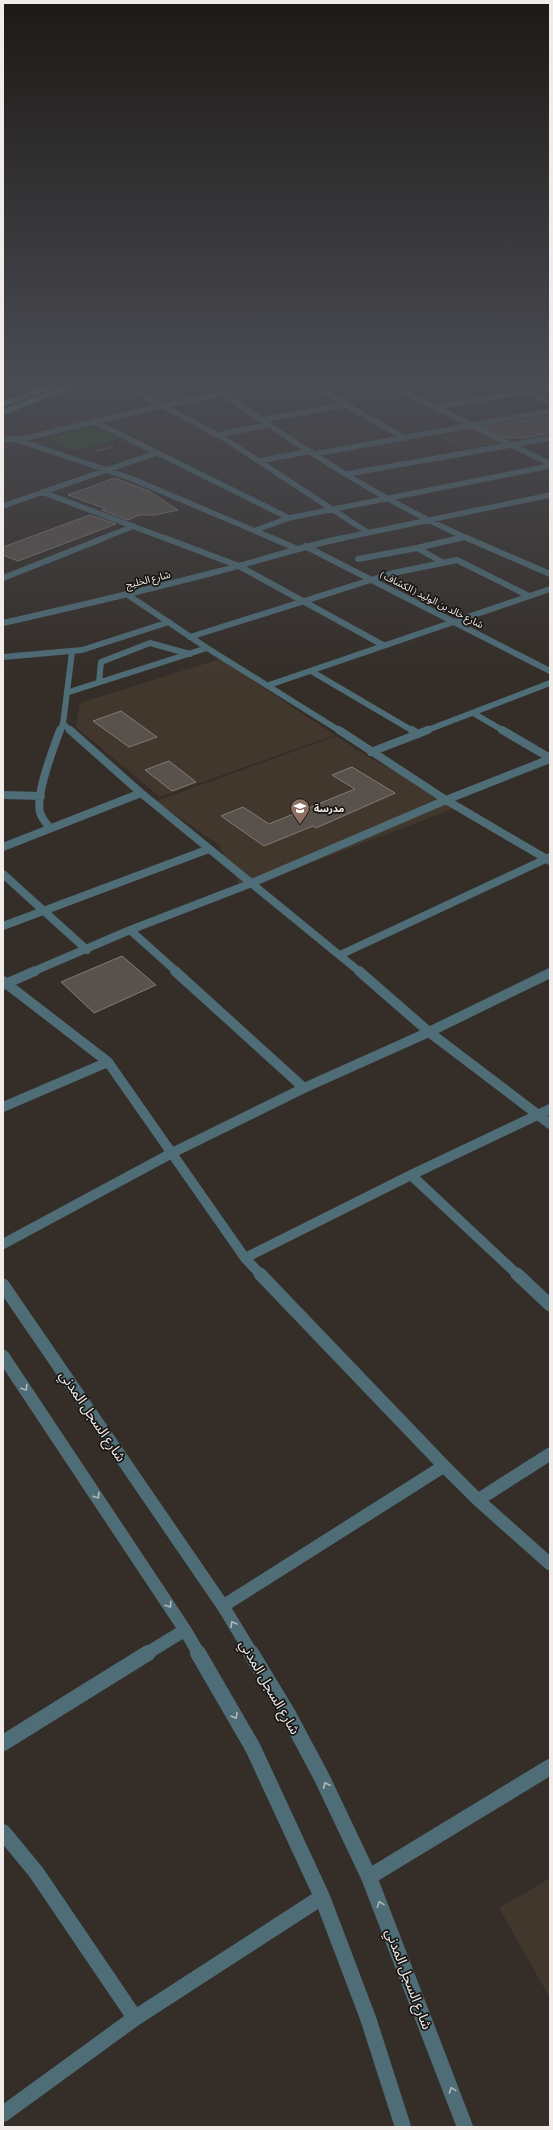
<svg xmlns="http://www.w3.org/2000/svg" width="553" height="2130" viewBox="0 0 553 2130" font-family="'Alegreya Sans','Noto Sans Arabic',sans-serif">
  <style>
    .built { fill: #42372d }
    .green { fill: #2b4e25 }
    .building { fill: #59524c; stroke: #837b75 }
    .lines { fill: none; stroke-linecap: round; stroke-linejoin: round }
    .path { stroke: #827c77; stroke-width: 1.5; stroke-dasharray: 2 1; stroke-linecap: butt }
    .minor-far5 { stroke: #4e6d77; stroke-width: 5.5 }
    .minor-far4 { stroke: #4e6d77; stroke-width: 6 }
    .minor-far3 { stroke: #4e6d77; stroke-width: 8 }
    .minor-far2 { stroke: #4e6d77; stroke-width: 10 }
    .minor-far1 { stroke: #4e6d77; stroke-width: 13 }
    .minor { stroke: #4e6d77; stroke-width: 16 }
    .major { stroke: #68aabe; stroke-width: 5.5 }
    .oneway { stroke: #b0b9bb }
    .labels { text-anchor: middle; stroke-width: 3.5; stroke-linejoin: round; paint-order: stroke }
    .far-street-label { font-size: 10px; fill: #f1ece9; stroke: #191614 }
    .far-poi-label { font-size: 10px; font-weight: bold; fill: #f1ece9; stroke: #191614; text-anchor: start }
    .near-street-label { font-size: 14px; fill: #f1ece9; stroke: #191614 }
  </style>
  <rect width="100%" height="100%" fill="#342d28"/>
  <path class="built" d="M 477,426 L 504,442 L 462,449 L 435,433 Z
    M 220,659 L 335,735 L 160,797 L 76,727 L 80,703 Z
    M 336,736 L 368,757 L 461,806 L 242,889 L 219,845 L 156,801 Z
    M 550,1878 L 550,1998 L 499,1908 Z"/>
  <path class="green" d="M 91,427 L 119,439 L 75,450 L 48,438 Z"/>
  <path class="building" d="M 550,416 L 550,433 L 525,438 L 507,438 L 485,427 Z
    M 115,478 L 149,491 L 178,510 L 155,515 L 139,515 L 128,520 L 102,510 L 106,509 L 68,495 Z
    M 90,515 L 116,524 L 18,561 L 3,555 L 3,547 Z
    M 121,711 L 157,737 L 129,747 L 93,721 Z
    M 169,761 L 196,782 L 172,791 L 145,770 Z
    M 352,767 L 395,793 L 316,828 L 313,826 L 264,846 L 221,816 L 243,807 L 269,824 L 355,789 L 332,775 Z
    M 122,956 L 156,985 L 94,1013 L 61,982 Z"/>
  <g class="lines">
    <path class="path" d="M 97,451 L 113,447"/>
    <path class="minor-far5" d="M 144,386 L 136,388 L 135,391 L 225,439 L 367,532
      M 314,386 L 404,438
      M 393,386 L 550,464
      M 514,386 L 550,403
      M 222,393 C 300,447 382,501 469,539
      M 436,407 L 550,388
      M 261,420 L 346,405
      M 93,421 L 289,518
      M 217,435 L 268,425
      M 3,440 L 26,438 L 166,405 L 260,386
      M 18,440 L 130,478 L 274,539
      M 315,454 L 550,411
      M 259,461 L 311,451
      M 347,474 L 550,438
      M 42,492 L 167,539
      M 3,506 L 156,453
      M 256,530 L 289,518 L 550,466
      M 101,539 L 134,526
      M 338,539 L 550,495
      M 456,539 L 465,537"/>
    <path class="minor-far4" d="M 165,538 L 239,566 L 383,645
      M 272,538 L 295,548
      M 467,538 L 550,574
      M 305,546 L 550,671
      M 358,559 L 417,548
      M 442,562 L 417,548 L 460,538
      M 3,578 L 104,538
      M 128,595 L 207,648 L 340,731
      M 3,623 C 74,607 146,590 216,572 C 259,561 300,547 343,538
      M 190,637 L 393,573 L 457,560 L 529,596
      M 3,657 L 82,650 L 169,622
      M 311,671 L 413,731
      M 99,682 L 101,662 L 150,643 L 190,654
      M 269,685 L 550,589
      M 69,692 L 207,648
      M 473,713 L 504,731
      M 63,724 L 71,731
      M 60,731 L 63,724 L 72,652
      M 425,731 L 550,683"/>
    <path class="minor-far3" d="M 70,730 L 141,793 L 360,972
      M 339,730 L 446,800 L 550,861
      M 412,730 L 418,734
      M 502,730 L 550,758
      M 371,752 L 428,730
      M 3,795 L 41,796
      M 50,828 C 47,824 43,820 41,815 C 33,799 54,747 60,730
      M 3,847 L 141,793
      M 3,874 L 87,950
      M 3,926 L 209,849
      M 130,930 L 177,972
      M 340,955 L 550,857
      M 32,972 L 130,930 L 252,883 L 446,800 L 550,759"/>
    <path class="minor-far2" d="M 175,971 L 304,1088
      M 359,971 L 429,1032 L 550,1124
      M 3,981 L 108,1062 L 245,1258 L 261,1275
      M 3,985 L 35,971
      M 3,1107 L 108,1062
      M 411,1175 L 518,1275
      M 3,1244 L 172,1153 L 304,1088 L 429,1032 L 550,973
      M 245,1258 L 411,1175 L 550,1109"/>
    <path class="minor-far1" d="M 260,1274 L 444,1466 L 478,1500 L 550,1564
      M 517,1274 L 550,1305
      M 3,1285 L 223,1606 L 252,1654
      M 3,1356 L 185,1630 L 199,1654
      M 478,1500 L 550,1454
      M 223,1606 L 444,1466
      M 146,1654 L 185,1630"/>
    <path class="minor" d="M 198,1653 L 253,1748 L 322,1897 L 368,2018 L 403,2127
      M 251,1653 L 289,1716 L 322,1778 L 369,1877 L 465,2127
      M 3,1743 L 148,1653
      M 3,1832 L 36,1872 L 135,2018
      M 369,1877 L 550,1767
      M 3,2114 L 135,2018 L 322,1897"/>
    <path class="major" d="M 3,404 L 53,386
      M 3,412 L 71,386"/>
  </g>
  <defs><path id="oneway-chevron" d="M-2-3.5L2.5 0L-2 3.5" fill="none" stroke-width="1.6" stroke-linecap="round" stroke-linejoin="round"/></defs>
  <g class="oneway">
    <use href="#oneway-chevron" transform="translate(25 1388) rotate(56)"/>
    <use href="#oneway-chevron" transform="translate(97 1496) rotate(56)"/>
    <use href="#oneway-chevron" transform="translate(169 1605) rotate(56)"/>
    <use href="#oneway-chevron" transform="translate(233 1624) rotate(-121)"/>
    <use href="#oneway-chevron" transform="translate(235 1716) rotate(60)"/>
    <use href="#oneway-chevron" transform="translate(326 1785) rotate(-115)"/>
    <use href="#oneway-chevron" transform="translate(380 1904) rotate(-111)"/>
    <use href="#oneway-chevron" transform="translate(452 2090) rotate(-110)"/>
  </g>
  <linearGradient id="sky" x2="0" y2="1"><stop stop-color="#1d1916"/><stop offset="0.56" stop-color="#4a4c53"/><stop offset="1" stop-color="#4a4c53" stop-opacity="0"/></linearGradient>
  <rect width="553" height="684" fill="url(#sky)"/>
  <defs>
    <g id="school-pin" transform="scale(1)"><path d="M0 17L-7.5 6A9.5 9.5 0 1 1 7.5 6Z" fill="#8d6e63" stroke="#191614"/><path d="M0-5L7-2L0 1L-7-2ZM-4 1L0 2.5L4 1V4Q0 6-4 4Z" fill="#fff"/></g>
  </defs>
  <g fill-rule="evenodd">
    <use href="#school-pin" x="300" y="808"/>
  </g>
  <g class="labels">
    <g class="far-street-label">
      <text transform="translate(148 579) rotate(-14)" y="4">شارع الخليج</text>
      <text transform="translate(432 599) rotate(27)" y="4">شارع خالد بن الوليد ( الكشاف )</text>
    </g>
    <g class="far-poi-label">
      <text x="314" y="812">مدرسة</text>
    </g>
    <g class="near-street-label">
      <text transform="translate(93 1416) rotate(56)" y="5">شارع السجل المدني</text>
      <text transform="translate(270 1687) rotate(60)" y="5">شارع السجل المدني</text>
      <text transform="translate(409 1979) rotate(69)" y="5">شارع السجل المدني</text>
    </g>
  </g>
  <rect width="553" height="2130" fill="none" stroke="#f1ece9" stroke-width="8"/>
</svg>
